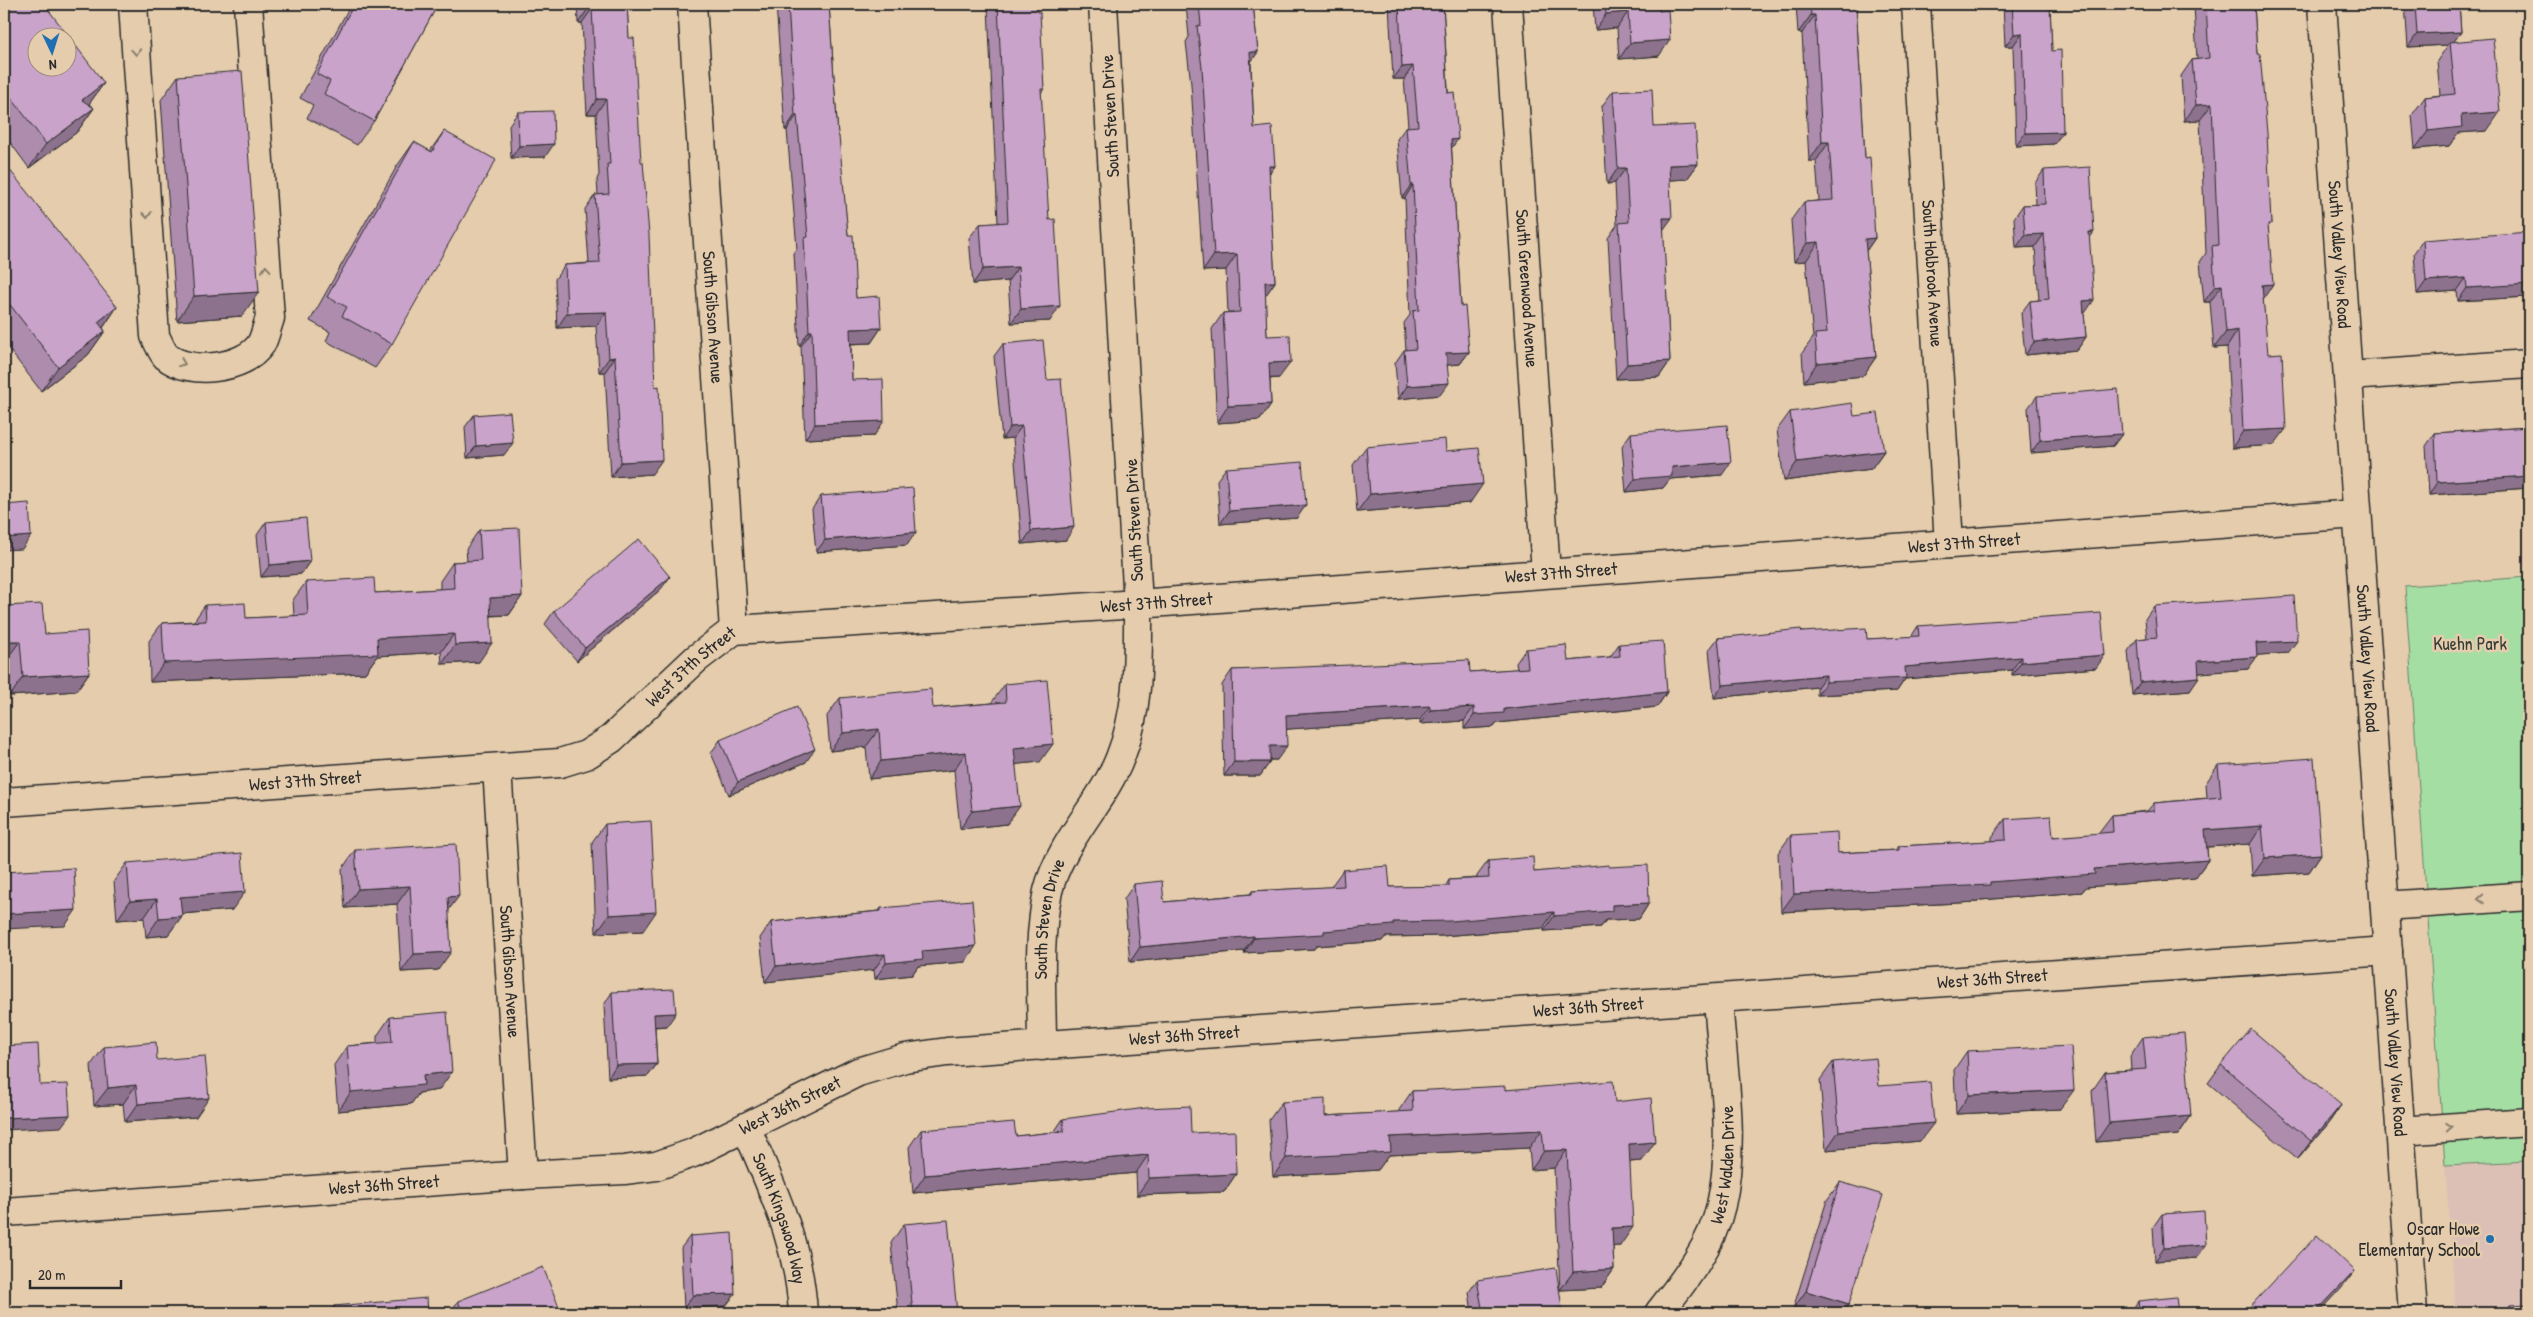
<svg xmlns="http://www.w3.org/2000/svg" width="2533" height="1317" viewBox="0 0 2533 1317" font-family="'Patrick Hand',sans-serif">
  <style>
    .built { fill: #dcc0b6 }
    .green { fill: #a5dea3; stroke: #688467 }
    .lines { fill: none; stroke-linecap: round; stroke-linejoin: round }
    .minor-casing { stroke: #2b2b2b; stroke-width: 31 }
    .minor { stroke: #e4ccad; stroke-width: 28 }
    .wall { fill: #ad8cae; stroke: #2b2b2b }
    .shaded-wall { fill: #8d728d; stroke: #2b2b2b }
    .building { fill: #c9a3ca; stroke: #2b2b2b; fill-rule: evenodd }
    .oneway { stroke: #887c6c }
    .poi-dot { fill: #1f6fb2; stroke: #e4ccad; stroke-width: 2 }
    .labels { text-anchor: middle; stroke-width: 5; stroke-linejoin: round; paint-order: stroke }
    .street-label { font-size: 18px; fill: #2b2b2b; stroke: #e4ccad }
    .park-label { font-size: 18px; fill: #373d37; stroke: #e4ccad }
    .poi-label { font-size: 18px; fill: #2b2b2b; stroke: #e4ccad; text-anchor: end }
  </style>
  <rect width="100%" height="100%" fill="#e4ccad"/>
  <filter id="ink" filterUnits="userSpaceOnUse"><feTurbulence type="fractalNoise" baseFrequency=".02" numOctaves="2"/><feDisplacementMap in="SourceGraphic" scale="10" xChannelSelector="R" yChannelSelector="G"/><feConvolveMatrix kernelMatrix="1 2 1 2 8 2 1 2 1" color-interpolation-filters="sRGB"/></filter>
  <g filter="url(#ink)">
    <path class="built" d="M 2529,1161 L 2529,1313 L 2456,1313 L 2445,1165 Z"/>
    <path class="green" d="M 2529,577 L 2529,1161 L 2445,1165 L 2405,586 Z"/>
    <g class="lines">
      <g class="minor-casing">
        <g id="minor">
          <path d="M 133,4 L 155,336 C 158,342 162,352 166,356 C 189,376 245,369 261,344 C 265,337 267,326 270,318 L 248,4"/>
          <path id="s1" d="M 692,4 L 734,630"/>
          <path id="s2" d="M 1508,4 L 1546,573"/>
          <path id="s3" d="M 1916,4 L 1949,544"/>
          <path id="s4" d="M 2322,4 L 2413,1313"/>
          <path d="M 2348,376 L 2529,364"/>
          <path id="s5" d="M 497,768 L 523,1175"/>
          <path id="s6" d="M 4,802 L 560,763 L 586,755 L 611,739 L 696,659 L 734,630 L 1138,604 L 2356,514"/>
          <path d="M 2385,906 L 2529,896"/>
          <path id="s7" d="M 1042,1046 C 1042,995 1037,941 1048,891 C 1060,842 1103,802 1120,758 C 1140,708 1138,656 1138,604 L 1103,4"/>
          <path id="s8" d="M 746,1127 C 773,1191 799,1243 803,1313"/>
          <path d="M 2400,1131 L 2529,1122"/>
          <path id="s9" d="M 4,1212 L 523,1175 L 624,1170 L 656,1166 L 693,1153 L 858,1072 L 905,1058 L 947,1052 L 2388,951"/>
          <path id="s10" d="M 1659,1313 C 1684,1281 1712,1246 1721,1205 C 1736,1140 1722,1064 1718,999"/>
        </g>
      </g>
      <use href="#minor" class="minor"/>
    </g>
    <path class="wall" d="M 4,4 L 104,83 L 89,104 L 94,108 L 77,132 L 29,168 L 4,134 Z
      M 351,4 L 438,4 L 374,121 L 357,145 L 307,118 L 313,105 L 300,98 Z
      M 577,4 L 627,4 L 652,474 L 611,477 L 605,372 L 599,372 L 596,326 L 557,328 L 555,279 L 565,265 L 589,263 L 585,209 L 595,195 L 598,195 L 597,179 L 599,175 L 596,114 L 587,114 L 582,23 L 578,23 Z
      M 776,4 L 829,4 L 838,136 L 848,235 L 856,298 L 881,328 L 871,343 L 851,344 L 852,380 L 874,436 L 805,439 L 801,346 L 799,346 L 794,253 L 797,249 L 787,130 L 785,130 Z
      M 985,4 L 1036,4 L 1044,89 L 1041,93 L 1050,321 L 1011,323 L 1008,281 L 973,284 L 969,238 L 980,224 L 998,223 L 988,7 L 985,7 Z
      M 1186,4 L 1253,4 L 1258,52 L 1251,62 L 1254,128 L 1275,166 L 1269,174 L 1275,282 L 1265,296 L 1267,336 L 1279,378 L 1270,379 L 1271,404 L 1260,420 L 1217,423 L 1212,329 L 1223,313 L 1228,313 L 1226,270 L 1203,271 L 1191,84 L 1186,42 L 1189,37 Z
      M 1389,4 L 1443,4 L 1461,307 L 1469,352 L 1460,364 L 1447,365 L 1440,395 L 1398,399 L 1395,363 L 1404,350 L 1406,350 L 1404,323 L 1410,315 L 1405,198 L 1402,198 L 1397,139 L 1406,127 L 1408,126 L 1404,79 L 1393,79 Z
      M 1593,4 L 1659,4 L 1659,56 L 1619,59 L 1617,28 L 1595,30 Z
      M 1796,4 L 1856,4 L 1865,158 L 1875,238 L 1866,251 L 1876,357 L 1863,376 L 1804,382 L 1802,353 L 1813,338 L 1806,261 L 1794,262 L 1791,220 L 1804,202 L 1819,201 L 1816,161 L 1809,161 L 1802,33 L 1798,33 Z
      M 2003,4 L 2054,4 L 2050,9 L 2052,51 L 2063,132 L 2054,144 L 2016,146 L 2013,46 L 2005,46 Z
      M 2174,4 L 2254,4 L 2257,54 L 2271,224 L 2268,227 L 2263,299 L 2274,445 L 2232,448 L 2227,347 L 2214,348 L 2210,302 L 2204,302 L 2200,262 L 2206,253 L 2200,120 L 2184,121 L 2181,76 L 2192,60 L 2197,59 L 2194,6 L 2174,7 Z
      M 2405,4 L 2459,4 L 2461,32 L 2454,41 L 2487,131 L 2458,133 L 2449,146 L 2415,149 L 2412,115 L 2425,97 L 2440,95 L 2437,61 L 2448,45 L 2408,47 Z
      M 178,76 L 242,316 L 177,321 L 161,100 Z
      M 1613,91 L 1698,164 L 1687,179 L 1670,180 L 1663,230 L 1670,361 L 1659,377 L 1616,379 L 1608,238 L 1617,225 L 1615,183 L 1607,184 L 1602,106 Z
      M 518,112 L 545,157 L 511,158 L 509,125 Z
      M 444,131 L 392,344 L 375,368 L 326,341 L 330,332 L 310,321 L 397,166 L 414,142 L 430,151 Z
      M 2044,170 L 2089,238 L 2085,313 L 2084,313 L 2086,337 L 2077,350 L 2025,355 L 2021,313 L 2030,301 L 2039,300 L 2035,247 L 2016,248 L 2014,218 L 2023,205 L 2036,205 L 2035,183 Z
      M 4,173 L 117,307 L 103,328 L 105,331 L 88,355 L 41,391 L 4,343 Z
      M 2423,240 L 2527,297 L 2458,301 L 2457,291 L 2417,294 L 2414,253 Z
      M 1003,344 L 1047,380 L 1066,540 L 1022,544 L 1013,438 L 1002,439 L 994,356 Z
      M 2037,396 L 2122,434 L 2113,446 L 2031,453 L 2028,408 Z
      M 1790,412 L 1854,416 L 1884,451 L 1871,469 L 1784,481 L 1777,430 Z
      M 474,415 L 504,455 L 467,458 L 465,427 Z
      M 2529,427 L 2529,488 L 2429,495 L 2426,446 L 2435,433 Z
      M 1631,433 L 1722,475 L 1670,479 L 1663,488 L 1626,492 L 1622,446 Z
      M 1366,447 L 1446,451 L 1470,503 L 1357,512 L 1353,465 Z
      M 1226,468 L 1297,518 L 1220,524 L 1217,480 Z
      M 821,496 L 916,532 L 907,545 L 816,552 L 812,509 Z
      M 266,522 L 310,561 L 301,574 L 261,577 L 257,535 Z
      M 479,530 L 522,596 L 509,615 L 491,616 L 479,662 L 442,664 L 441,652 L 377,656 L 365,673 L 150,682 L 149,641 L 162,623 L 194,621 L 205,605 L 246,618 L 294,616 L 293,600 L 306,582 L 375,593 L 440,589 L 440,581 L 453,562 L 467,561 L 466,549 Z
      M 661,589 L 577,661 L 545,624 L 554,611 Z
      M 4,606 L 45,634 L 89,673 L 76,691 L 10,696 Z
      M 2154,606 L 2288,653 L 2257,655 L 2248,669 L 2199,673 L 2190,690 L 2132,695 L 2128,651 L 2137,639 L 2147,638 L 2145,619 Z
      M 1918,626 L 2096,668 L 2012,675 L 2012,670 L 1905,679 L 1897,691 L 1817,695 L 1817,687 L 1714,698 L 1709,650 L 1718,638 L 1802,632 L 1867,639 L 1911,637 Z
      M 1619,644 L 1667,692 L 1657,707 L 1497,723 L 1494,727 L 1464,729 L 1464,721 L 1420,724 L 1420,720 L 1287,729 L 1277,760 L 1270,760 L 1270,762 L 1260,776 L 1224,776 L 1222,685 L 1232,670 L 1470,672 L 1517,669 L 1516,663 L 1526,649 L 1568,661 L 1610,657 Z
      M 1005,684 L 1040,762 L 1016,764 L 1007,824 L 960,829 L 954,770 L 869,779 L 866,747 L 830,751 L 827,716 L 840,698 L 933,708 L 992,703 L 992,702 Z
      M 720,740 L 806,762 L 729,795 L 711,753 Z
      M 2218,765 L 2321,854 L 2309,872 L 2252,876 L 2250,844 L 2207,847 L 2208,860 L 2195,878 L 2086,887 L 2082,892 L 1980,900 L 1978,902 L 1781,912 L 1778,853 L 1791,835 L 1838,853 L 1896,850 L 1899,846 L 1992,841 L 1992,837 L 2005,819 L 2053,837 L 2099,834 L 2099,832 L 2112,815 L 2147,811 L 2154,803 L 2207,798 L 2206,783 Z
      M 605,824 L 643,931 L 596,933 L 592,842 Z
      M 355,850 L 449,910 L 438,970 L 401,972 L 397,904 L 345,908 L 342,869 Z
      M 1488,861 L 1534,872 L 1609,867 L 1649,903 L 1639,919 L 1606,920 L 1601,927 L 1544,931 L 1543,928 L 1442,936 L 1385,937 L 1382,941 L 1316,946 L 1314,949 L 1244,953 L 1244,951 L 1130,962 L 1124,899 L 1134,884 L 1164,902 L 1250,894 L 1252,891 L 1332,887 L 1332,885 L 1343,870 L 1390,887 L 1445,887 L 1449,880 L 1477,878 L 1477,876 Z
      M 127,863 L 232,910 L 181,914 L 182,916 L 168,935 L 146,937 L 144,918 L 117,920 L 114,881 Z
      M 881,908 L 965,962 L 918,966 L 912,975 L 875,979 L 874,970 L 765,982 L 760,938 L 771,922 L 879,911 Z
      M 612,992 L 667,1026 L 655,1027 L 657,1064 L 648,1076 L 608,1078 L 604,1005 Z
      M 390,1017 L 439,1090 L 419,1093 L 411,1104 L 338,1111 L 334,1065 L 347,1046 L 377,1043 L 377,1036 Z
      M 2143,1037 L 2191,1116 L 2178,1135 L 2096,1142 L 2092,1091 L 2105,1072 L 2131,1070 L 2130,1056 Z
      M 104,1047 L 157,1060 L 196,1117 L 125,1122 L 123,1104 L 94,1106 L 91,1065 Z
      M 1967,1051 L 2060,1109 L 1956,1114 L 1954,1070 Z
      M 1833,1062 L 1879,1086 L 1920,1141 L 1826,1150 L 1820,1080 Z
      M 2221,1065 L 2341,1105 L 2328,1124 L 2298,1159 L 2208,1083 Z
      M 1505,1090 L 1615,1102 L 1642,1161 L 1630,1162 L 1620,1246 L 1613,1246 L 1614,1269 L 1601,1288 L 1560,1290 L 1554,1168 L 1531,1170 L 1529,1148 L 1389,1155 L 1378,1170 L 1273,1177 L 1269,1120 L 1282,1102 L 1325,1116 L 1399,1112 L 1399,1110 L 1412,1091 Z
      M 1063,1119 L 1191,1133 L 1236,1174 L 1224,1192 L 1137,1195 L 1136,1173 L 913,1193 L 909,1147 L 921,1130 L 1016,1136 L 1054,1132 Z
      M 1840,1182 L 1849,1304 L 1842,1313 L 1805,1313 L 1793,1309 L 1827,1200 Z
      M 2162,1214 L 2206,1245 L 2197,1258 L 2155,1261 L 2153,1227 Z
      M 904,1224 L 957,1313 L 898,1313 L 891,1243 Z
      M 690,1236 L 726,1306 L 684,1308 L 681,1248 Z
      M 1477,1280 L 1562,1308 L 1559,1313 L 1472,1313 L 1469,1292 Z
      M 458,1301 L 559,1307 L 554,1313 L 450,1313 Z
      M 2138,1301 L 2178,1313 L 2130,1313 Z
      M 2510,1305 L 2529,1313 L 2504,1313 Z
      M 334,1306 L 428,1313 L 329,1313 Z"/>
    <path class="shaded-wall" d="M 2044,4 L 2054,4 L 2050,9 Z
      M 2176,4 L 2195,4 L 2194,6 L 2174,7 Z
      M 588,9 L 592,9 L 582,23 L 578,23 Z
      M 1628,12 L 1617,28 L 1595,30 L 1606,14 Z
      M 1811,15 L 1815,15 L 1802,33 L 1798,33 Z
      M 2461,32 L 2452,44 L 2450,42 L 2448,45 L 2408,47 L 2417,34 Z
      M 2022,33 L 2013,46 L 2005,46 L 2014,34 Z
      M 1670,40 L 1659,56 L 1619,59 L 1630,43 Z
      M 1250,52 L 1258,52 L 1246,68 Z
      M 1413,66 L 1404,79 L 1393,79 L 1402,67 Z
      M 104,83 L 87,107 L 82,100 Z
      M 597,99 L 606,99 L 596,114 L 587,114 Z
      M 2212,104 L 2200,120 L 2184,121 L 2196,105 Z
      M 94,108 L 77,132 L 29,168 L 46,144 Z
      M 2500,112 L 2487,131 L 2458,133 L 2449,146 L 2415,149 L 2428,131 L 2461,115 Z
      M 795,115 L 797,115 L 787,130 L 785,130 Z
      M 2063,132 L 2054,144 L 2016,146 L 2025,133 Z
      M 1458,139 L 1449,152 L 1451,140 Z
      M 1822,142 L 1829,142 L 1816,161 L 1809,161 Z
      M 554,144 L 545,157 L 511,158 L 519,146 Z
      M 1698,164 L 1687,179 L 1658,181 L 1669,165 Z
      M 1269,166 L 1275,166 L 1263,182 Z
      M 1618,168 L 1626,168 L 1615,183 L 1607,184 Z
      M 1411,185 L 1413,185 L 1405,198 L 1402,198 Z
      M 1663,218 L 1672,218 L 1661,233 Z
      M 2089,232 L 2094,232 L 2085,245 Z
      M 2044,234 L 2035,247 L 2016,248 L 2025,235 Z
      M 1875,238 L 1862,257 L 1865,239 Z
      M 1819,242 L 1806,261 L 1794,262 L 1807,243 Z
      M 1237,254 L 1226,270 L 1203,271 L 1214,255 Z
      M 1018,267 L 1008,281 L 973,284 L 983,269 Z
      M 2466,278 L 2457,291 L 2417,294 L 2426,281 Z
      M 1265,282 L 1275,282 L 1264,298 Z
      M 2529,283 L 2529,294 L 2527,297 L 2458,301 L 2467,288 Z
      M 2273,284 L 2262,301 L 2262,285 Z
      M 2222,285 L 2210,302 L 2204,302 L 2215,286 Z
      M 259,292 L 242,316 L 177,321 L 194,296 Z
      M 2094,300 L 2085,313 L 2074,314 L 2083,301 Z
      M 1060,306 L 1050,321 L 1011,323 L 1021,309 Z
      M 117,307 L 100,332 L 98,322 Z
      M 606,312 L 596,326 L 557,328 L 567,313 Z
      M 881,328 L 871,343 L 840,344 L 850,329 Z
      M 2238,330 L 2227,347 L 2214,348 L 2226,332 Z
      M 105,331 L 88,355 L 41,391 L 58,367 Z
      M 809,331 L 812,331 L 801,346 L 799,346 Z
      M 2086,337 L 2077,350 L 2025,355 L 2034,342 Z
      M 1469,352 L 1460,364 L 1438,366 L 1446,353 Z
      M 615,357 L 605,372 L 599,372 L 609,358 Z
      M 1876,357 L 1863,376 L 1804,382 L 1817,363 Z
      M 1670,361 L 1659,377 L 1616,379 L 1627,364 Z
      M 1291,362 L 1279,378 L 1258,379 L 1269,363 Z
      M 1449,383 L 1440,395 L 1398,399 L 1407,386 Z
      M 1271,404 L 1260,420 L 1217,423 L 1228,406 Z
      M 884,421 L 874,436 L 805,439 L 815,424 Z
      M 1022,426 L 1013,438 L 1002,439 L 1010,427 Z
      M 2286,429 L 2274,445 L 2232,448 L 2243,431 Z
      M 2122,434 L 2113,446 L 2031,453 L 2040,440 Z
      M 513,443 L 504,455 L 467,458 L 476,446 Z
      M 1884,451 L 1871,469 L 1784,481 L 1797,462 Z
      M 662,460 L 652,474 L 611,477 L 621,462 Z
      M 1731,462 L 1722,475 L 1670,479 L 1663,488 L 1626,492 L 1635,479 L 1672,467 Z
      M 2529,476 L 2529,488 L 2429,495 L 2437,482 Z
      M 1483,484 L 1470,503 L 1357,512 L 1370,494 Z
      M 1306,505 L 1297,518 L 1220,524 L 1229,511 Z
      M 1074,527 L 1066,540 L 1022,544 L 1031,531 Z
      M 916,532 L 907,545 L 816,552 L 825,540 Z
      M 31,536 L 22,549 L 4,550 L 4,538 Z
      M 310,561 L 301,574 L 261,577 L 270,565 Z
      M 670,577 L 661,589 L 577,661 L 585,648 Z
      M 522,596 L 509,615 L 477,616 L 490,598 Z
      M 454,634 L 441,652 L 377,656 L 365,673 L 150,682 L 164,663 L 377,638 Z
      M 4,641 L 20,641 L 7,659 L 4,660 Z
      M 2297,641 L 2288,653 L 2248,656 L 2256,643 Z
      M 492,643 L 479,662 L 442,664 L 455,645 Z
      M 2105,655 L 2096,668 L 2012,675 L 2021,662 Z
      M 2021,657 L 2012,670 L 1905,679 L 1897,691 L 1817,695 L 1826,682 L 1905,667 Z
      M 2257,657 L 2248,669 L 2189,674 L 2198,661 Z
      M 89,673 L 76,691 L 10,696 L 23,677 Z
      M 1826,675 L 1817,687 L 1714,698 L 1723,685 Z
      M 2199,677 L 2190,690 L 2132,695 L 2140,682 Z
      M 1667,692 L 1657,707 L 1497,723 L 1494,727 L 1464,729 L 1474,715 L 1504,709 Z
      M 1430,706 L 1420,720 L 1276,730 L 1286,715 Z
      M 1474,707 L 1464,721 L 1420,724 L 1430,710 Z
      M 879,729 L 866,747 L 830,751 L 843,733 Z
      M 1053,744 L 1040,762 L 1001,766 L 1014,748 Z
      M 1270,746 L 1287,746 L 1277,760 L 1260,760 Z
      M 815,749 L 806,762 L 729,795 L 738,782 Z
      M 966,752 L 954,770 L 869,779 L 881,761 Z
      M 1234,762 L 1270,762 L 1260,776 L 1224,776 Z
      M 1020,806 L 1007,824 L 960,829 L 972,811 Z
      M 2262,826 L 2250,844 L 2193,848 L 2205,830 Z
      M 2321,854 L 2309,872 L 2252,876 L 2265,858 Z
      M 2208,860 L 2195,878 L 2086,887 L 2082,892 L 1980,900 L 1978,902 L 1781,912 L 1794,894 L 1990,882 L 2094,869 Z
      M 410,886 L 397,904 L 345,908 L 358,889 Z
      M 245,892 L 232,910 L 167,915 L 180,897 Z
      M 459,896 L 445,915 L 448,897 Z
      M 157,899 L 144,918 L 117,920 L 130,901 Z
      M 1649,903 L 1639,919 L 1606,920 L 1601,927 L 1544,931 L 1554,916 L 1612,905 Z
      M 76,910 L 65,926 L 4,929 L 4,914 Z
      M 656,912 L 643,931 L 596,933 L 609,915 Z
      M 1554,912 L 1543,928 L 1442,936 L 1385,937 L 1382,941 L 1316,946 L 1314,949 L 1244,953 L 1254,938 L 1324,931 L 1393,922 Z
      M 182,916 L 168,935 L 146,937 L 159,918 Z
      M 1254,936 L 1244,951 L 1130,962 L 1140,947 Z
      M 976,946 L 965,962 L 918,966 L 912,975 L 875,979 L 886,963 L 922,951 Z
      M 451,952 L 438,970 L 401,972 L 414,954 Z
      M 885,954 L 874,970 L 765,982 L 776,966 Z
      M 676,1013 L 667,1026 L 645,1027 L 654,1014 Z
      M 657,1064 L 648,1076 L 608,1078 L 616,1065 Z
      M 452,1072 L 439,1090 L 419,1093 L 411,1104 L 338,1111 L 351,1092 L 423,1075 Z
      M 136,1085 L 123,1104 L 94,1106 L 108,1088 Z
      M 2074,1090 L 2060,1109 L 1956,1114 L 1969,1095 Z
      M 209,1098 L 196,1117 L 125,1122 L 138,1104 Z
      M 2341,1105 L 2328,1124 L 2298,1159 L 2311,1141 Z
      M 70,1115 L 61,1127 L 4,1130 L 4,1118 Z
      M 2191,1116 L 2178,1135 L 2096,1142 L 2109,1123 Z
      M 1934,1123 L 1920,1141 L 1826,1150 L 1839,1131 Z
      M 1542,1130 L 1529,1148 L 1389,1155 L 1378,1170 L 1273,1177 L 1286,1158 L 1390,1137 Z
      M 1655,1142 L 1642,1161 L 1616,1163 L 1629,1144 Z
      M 1567,1150 L 1554,1168 L 1531,1170 L 1544,1151 Z
      M 1148,1155 L 1136,1173 L 913,1193 L 925,1175 Z
      M 1236,1174 L 1224,1192 L 1137,1195 L 1149,1178 Z
      M 1633,1227 L 1620,1246 L 1599,1247 L 1612,1228 Z
      M 2206,1245 L 2197,1258 L 2155,1261 L 2164,1248 Z
      M 1614,1269 L 1601,1288 L 1560,1290 L 1573,1272 Z
      M 2355,1271 L 2341,1289 L 2319,1313 L 2315,1313 Z
      M 1806,1291 L 1849,1304 L 1842,1313 L 1805,1313 L 1793,1309 Z
      M 735,1294 L 726,1306 L 684,1308 L 693,1295 Z
      M 559,1307 L 554,1313 L 542,1313 Z
      M 1562,1308 L 1559,1313 L 1530,1313 Z"/>
    <path class="building" d="M 4,4 L 44,4 L 104,83 L 82,100 L 94,108 L 46,144 L 4,88 ZM 38,38 L 68,38 L 68,68 L 38,68 Z
      M 354,4 L 438,4 L 374,121 L 324,94 L 330,81 L 317,74 Z
      M 588,4 L 627,4 L 629,38 L 634,38 L 641,162 L 643,162 L 649,235 L 655,387 L 659,386 L 662,460 L 621,462 L 615,357 L 609,358 L 606,312 L 567,313 L 565,265 L 600,263 L 595,195 L 609,194 L 607,164 L 610,164 L 606,99 L 597,99 L 592,9 L 588,9 Z
      M 788,4 L 829,4 L 838,136 L 839,136 L 848,235 L 853,235 L 856,298 L 879,296 L 881,328 L 850,329 L 852,380 L 883,379 L 884,421 L 815,424 L 812,331 L 809,331 L 804,238 L 808,237 L 797,115 L 795,115 Z
      M 998,4 L 1036,4 L 1037,12 L 1040,12 L 1044,89 L 1041,89 L 1049,220 L 1055,219 L 1060,306 L 1021,309 L 1018,267 L 983,269 L 980,224 L 1008,222 Z
      M 1199,4 L 1253,4 L 1258,52 L 1250,52 L 1254,128 L 1272,126 L 1275,166 L 1269,166 L 1275,282 L 1265,282 L 1267,336 L 1290,335 L 1291,362 L 1269,363 L 1271,404 L 1228,406 L 1223,313 L 1240,312 L 1237,254 L 1214,255 L 1202,68 L 1197,26 L 1201,25 Z
      M 1399,4 L 1443,4 L 1448,93 L 1454,92 L 1458,139 L 1451,140 L 1461,307 L 1465,306 L 1469,352 L 1446,353 L 1449,383 L 1407,386 L 1404,350 L 1416,349 L 1413,311 L 1419,310 L 1413,185 L 1411,185 L 1406,127 L 1418,126 L 1413,66 L 1402,67 Z
      M 1605,4 L 1659,4 L 1659,11 L 1668,10 L 1670,40 L 1630,43 L 1628,12 L 1606,14 Z
      M 1810,4 L 1856,4 L 1865,158 L 1870,157 L 1875,238 L 1865,239 L 1876,357 L 1817,363 L 1815,334 L 1827,333 L 1819,242 L 1807,243 L 1804,202 L 1833,200 L 1829,142 L 1822,142 L 1815,15 L 1811,15 Z
      M 2012,4 L 2050,4 L 2052,51 L 2061,50 L 2063,132 L 2025,133 L 2022,33 L 2014,34 Z
      M 2206,4 L 2254,4 L 2257,54 L 2260,54 L 2267,133 L 2271,224 L 2268,224 L 2273,284 L 2262,285 L 2268,354 L 2282,353 L 2286,429 L 2243,431 L 2238,330 L 2226,332 L 2222,285 L 2215,286 L 2212,246 L 2218,245 L 2212,104 L 2196,105 L 2192,60 L 2209,58 Z
      M 2415,4 L 2459,4 L 2461,32 L 2417,34 Z
      M 2493,38 L 2500,112 L 2461,115 L 2462,127 L 2428,131 L 2425,97 L 2455,94 L 2450,42 Z
      M 242,71 L 259,292 L 194,296 L 178,76 Z
      M 1652,89 L 1654,127 L 1695,125 L 1698,164 L 1669,165 L 1672,218 L 1663,218 L 1670,361 L 1627,364 L 1619,223 L 1629,222 L 1626,168 L 1618,168 L 1613,91 Z
      M 553,111 L 554,144 L 519,146 L 518,112 Z
      M 444,131 L 496,160 L 392,344 L 342,316 L 347,307 L 327,297 L 414,142 L 432,152 Z
      M 2090,167 L 2094,232 L 2089,232 L 2094,300 L 2083,301 L 2086,337 L 2034,342 L 2030,301 L 2049,299 L 2044,234 L 2025,235 L 2023,205 L 2045,204 L 2044,170 Z
      M 9,169 L 117,307 L 98,322 L 105,331 L 58,367 L 4,297 L 4,173 Z
      M 2529,232 L 2529,284 L 2467,288 L 2466,278 L 2426,281 L 2423,240 Z
      M 1043,340 L 1047,380 L 1061,379 L 1074,527 L 1031,531 L 1022,426 L 1010,427 L 1003,344 Z
      M 2118,389 L 2122,434 L 2040,440 L 2037,396 Z
      M 1852,403 L 1854,416 L 1878,413 L 1884,451 L 1797,462 L 1790,412 Z
      M 510,412 L 513,443 L 476,446 L 474,415 Z
      M 1727,425 L 1731,462 L 1672,467 L 1672,476 L 1635,479 L 1631,433 Z
      M 2529,427 L 2529,476 L 2437,482 L 2435,433 Z
      M 1445,439 L 1446,451 L 1479,448 L 1483,484 L 1370,494 L 1366,447 Z
      M 1302,462 L 1306,505 L 1229,511 L 1226,468 Z
      M 913,488 L 916,532 L 825,540 L 821,496 Z
      M 29,503 L 31,536 L 4,538 L 4,505 Z
      M 306,518 L 310,561 L 270,565 L 266,522 Z
      M 519,528 L 522,596 L 490,598 L 492,643 L 455,645 L 454,634 L 377,638 L 378,654 L 164,663 L 162,623 L 206,621 L 205,605 L 245,603 L 246,618 L 308,615 L 306,582 L 374,578 L 375,593 L 454,588 L 453,562 L 481,560 L 479,530 Z
      M 639,539 L 670,577 L 585,648 L 554,611 Z
      M 2294,596 L 2297,641 L 2256,643 L 2257,657 L 2198,661 L 2199,677 L 2140,682 L 2137,639 L 2157,637 L 2154,606 Z
      M 42,604 L 45,634 L 87,631 L 89,673 L 23,677 L 20,641 L 4,641 L 4,606 Z
      M 2101,613 L 2105,655 L 2021,662 L 2021,657 L 1905,667 L 1906,678 L 1826,682 L 1826,675 L 1723,685 L 1718,638 L 1801,629 L 1802,632 L 1866,628 L 1867,639 L 1919,636 L 1918,626 Z
      M 1663,641 L 1667,692 L 1504,709 L 1504,713 L 1474,715 L 1474,707 L 1430,710 L 1430,706 L 1286,715 L 1287,746 L 1270,746 L 1270,762 L 1234,762 L 1232,670 L 1469,660 L 1470,672 L 1528,668 L 1526,649 L 1566,645 L 1568,661 L 1620,656 L 1619,644 Z
      M 1047,680 L 1053,744 L 1014,748 L 1020,806 L 972,811 L 966,752 L 881,761 L 879,729 L 843,733 L 840,698 L 931,689 L 933,708 L 1006,702 L 1005,684 Z
      M 797,707 L 815,749 L 738,782 L 720,740 Z
      M 2314,758 L 2321,854 L 2265,858 L 2262,826 L 2205,830 L 2208,860 L 2094,869 L 2095,874 L 1990,882 L 1990,885 L 1794,894 L 1791,835 L 1837,832 L 1838,853 L 1899,850 L 1899,846 L 2006,840 L 2005,819 L 2051,816 L 2053,837 L 2113,832 L 2112,815 L 2154,811 L 2154,803 L 2221,797 L 2218,765 Z
      M 651,821 L 656,912 L 609,915 L 605,824 Z
      M 456,844 L 459,896 L 448,897 L 451,952 L 414,954 L 410,886 L 358,889 L 355,850 Z
      M 242,853 L 245,892 L 180,897 L 182,916 L 159,918 L 157,899 L 130,901 L 127,863 Z
      M 1533,857 L 1534,872 L 1609,865 L 1609,867 L 1648,865 L 1649,903 L 1612,905 L 1612,911 L 1554,916 L 1554,912 L 1452,921 L 1393,922 L 1393,925 L 1324,931 L 1324,934 L 1254,938 L 1254,936 L 1140,947 L 1134,884 L 1162,881 L 1164,902 L 1252,894 L 1252,891 L 1344,886 L 1343,870 L 1388,866 L 1390,887 L 1449,886 L 1449,880 L 1489,878 L 1488,861 Z
      M 74,868 L 76,910 L 4,914 L 4,872 Z
      M 972,900 L 976,946 L 922,951 L 923,959 L 886,963 L 885,954 L 776,966 L 771,922 L 881,911 L 881,908 Z
      M 674,989 L 676,1013 L 654,1014 L 657,1064 L 616,1065 L 612,992 Z
      M 447,1012 L 452,1072 L 423,1075 L 424,1085 L 351,1092 L 347,1046 L 392,1042 L 390,1017 Z
      M 2251,1029 L 2341,1105 L 2311,1141 L 2221,1065 Z
      M 2184,1033 L 2191,1116 L 2109,1123 L 2105,1072 L 2146,1069 L 2143,1037 Z
      M 156,1042 L 157,1060 L 205,1056 L 209,1098 L 138,1104 L 136,1085 L 108,1088 L 104,1047 Z
      M 38,1044 L 40,1085 L 68,1084 L 70,1115 L 4,1118 L 4,1046 Z
      M 2071,1046 L 2074,1090 L 1969,1095 L 1967,1051 Z
      M 1876,1058 L 1879,1086 L 1930,1082 L 1934,1123 L 1839,1131 L 1833,1062 Z
      M 1613,1081 L 1615,1102 L 1651,1098 L 1655,1142 L 1629,1144 L 1633,1227 L 1612,1228 L 1614,1269 L 1573,1272 L 1567,1150 L 1544,1151 L 1542,1130 L 1390,1137 L 1391,1152 L 1286,1158 L 1282,1102 L 1325,1099 L 1325,1116 L 1413,1111 L 1412,1091 L 1505,1086 L 1505,1090 Z
      M 1190,1106 L 1191,1133 L 1235,1131 L 1236,1174 L 1149,1178 L 1148,1155 L 925,1175 L 921,1130 L 1014,1122 L 1016,1136 L 1064,1131 L 1063,1119 L 1146,1108 Z
      M 1840,1182 L 1883,1195 L 1849,1304 L 1806,1291 Z
      M 2204,1211 L 2206,1245 L 2164,1248 L 2162,1214 Z
      M 948,1220 L 957,1313 L 913,1313 L 904,1224 Z
      M 732,1233 L 735,1294 L 693,1295 L 690,1236 Z
      M 2317,1235 L 2355,1271 L 2315,1313 L 2244,1313 Z
      M 543,1267 L 559,1307 L 542,1313 L 463,1313 L 458,1301 Z
      M 1556,1268 L 1562,1308 L 1530,1313 L 1483,1313 L 1477,1280 Z
      M 2176,1297 L 2178,1313 L 2140,1313 L 2138,1301 Z
      M 427,1298 L 428,1313 L 335,1313 L 334,1306 Z
      M 2529,1304 L 2529,1313 L 2510,1313 L 2510,1305 Z
      M 283,1307 L 284,1313 L 230,1313 L 230,1311 Z
      M 2077,1311 L 2077,1313 L 2068,1313 Z"/>
    <defs><path id="oneway-chevron" d="M-2-3.5L2.5 0L-2 3.5" fill="none" stroke-width="1.6" stroke-linecap="round" stroke-linejoin="round" transform="scale(1.25)"/></defs>
    <g class="oneway">
      <use href="#oneway-chevron" transform="translate(136 52) rotate(86)"/>
      <use href="#oneway-chevron" transform="translate(147 215) rotate(86)"/>
      <use href="#oneway-chevron" transform="translate(266 269) rotate(-94)"/>
      <use href="#oneway-chevron" transform="translate(182 363) rotate(22)"/>
      <use href="#oneway-chevron" transform="translate(2481 899) rotate(176)"/>
      <use href="#oneway-chevron" transform="translate(2449 1127) rotate(-4)"/>
    </g>
  </g>
  <circle class="poi-dot" cx="2490" cy="1239" r="5"/>
  <g class="labels">
    <g class="street-label">
      <text transform="translate(1110 116) rotate(-93)" y="6">South Steven Drive</text>
      <text dy="6" stroke="none"><textPath href="#s4" startOffset="251">South Valley View Road</textPath></text>
      <text dy="6" stroke="none"><textPath href="#s3" startOffset="270">South Holbrook Avenue</textPath></text>
      <text dy="6" stroke="none"><textPath href="#s2" startOffset="285">South Greenwood Avenue</textPath></text>
      <text dy="6" stroke="none"><textPath href="#s1" startOffset="314">South Gibson Avenue</textPath></text>
      <text transform="translate(1134 520) rotate(-93)" y="6">South Steven Drive</text>
      <text dy="6" stroke="none"><textPath href="#s6" startOffset="2012">West 37th Street</textPath></text>
      <text dy="6" stroke="none"><textPath href="#s6" startOffset="1608">West 37th Street</textPath></text>
      <text dy="6" stroke="none"><textPath href="#s6" startOffset="1202">West 37th Street</textPath></text>
      <text dy="6" stroke="none"><textPath href="#s4" startOffset="656">South Valley View Road</textPath></text>
      <text dy="6" stroke="none"><textPath href="#s6" startOffset="722">West 37th Street</textPath></text>
      <text dy="6" stroke="none"><textPath href="#s6" startOffset="302">West 37th Street</textPath></text>
      <text dy="6" stroke="none"><textPath href="#s7" startOffset="128">South Steven Drive</textPath></text>
      <text dy="6" stroke="none"><textPath href="#s5" startOffset="204">South Gibson Avenue</textPath></text>
      <text dy="6" stroke="none"><textPath href="#s9" startOffset="2016">West 36th Street</textPath></text>
      <text dy="6" stroke="none"><textPath href="#s9" startOffset="1611">West 36th Street</textPath></text>
      <text dy="6" stroke="none"><textPath href="#s9" startOffset="1206">West 36th Street</textPath></text>
      <text dy="6" stroke="none"><textPath href="#s4" startOffset="1061">South Valley View Road</textPath></text>
      <text dy="6" stroke="none"><textPath href="#s9" startOffset="801">West 36th Street</textPath></text>
      <text dy="6" stroke="none"><textPath href="#s10" startOffset="166">West Walden Drive</textPath></text>
      <text dy="6" stroke="none"><textPath href="#s9" startOffset="381">West 36th Street</textPath></text>
      <text dy="6" stroke="none"><textPath href="#s8" startOffset="98">South Kingswood Way</textPath></text>
    </g>
    <g class="park-label">
      <text x="2470" y="650">Kuehn Park</text>
    </g>
    <g class="poi-label">
      <text x="2480" y="1235">Oscar Howe<tspan x="2480" dy="21">Elementary School</tspan></text>
    </g>
  </g>
  <rect width="2533" height="1317" fill="none" stroke="#e4ccad" stroke-width="20"/>
  <rect x="10" y="10" width="2513" height="1297" fill="none" stroke="#2b2b2b" stroke-width="2" filter="url(#ink)"/>
  <g transform="translate(52 52) rotate(176)"><circle r="24" fill="#e4ccad" stroke="#9a8c79"/>
  <path d="M0-4L9 19L0 12L-9 19Z" fill="#1f6fb2"/>
  <text y="-8" font-size="14" font-weight="bold" text-anchor="middle" fill="#2b2b2b">N</text>
  </g>
  <path d="M30 1280v8h91v-8" fill="none" stroke="#2b2b2b" stroke-width="2.5"/>
  <text x="38" y="1280" font-size="15" fill="#2b2b2b" stroke="#e4ccad" stroke-width="4" paint-order="stroke">20 m</text>
</svg>
